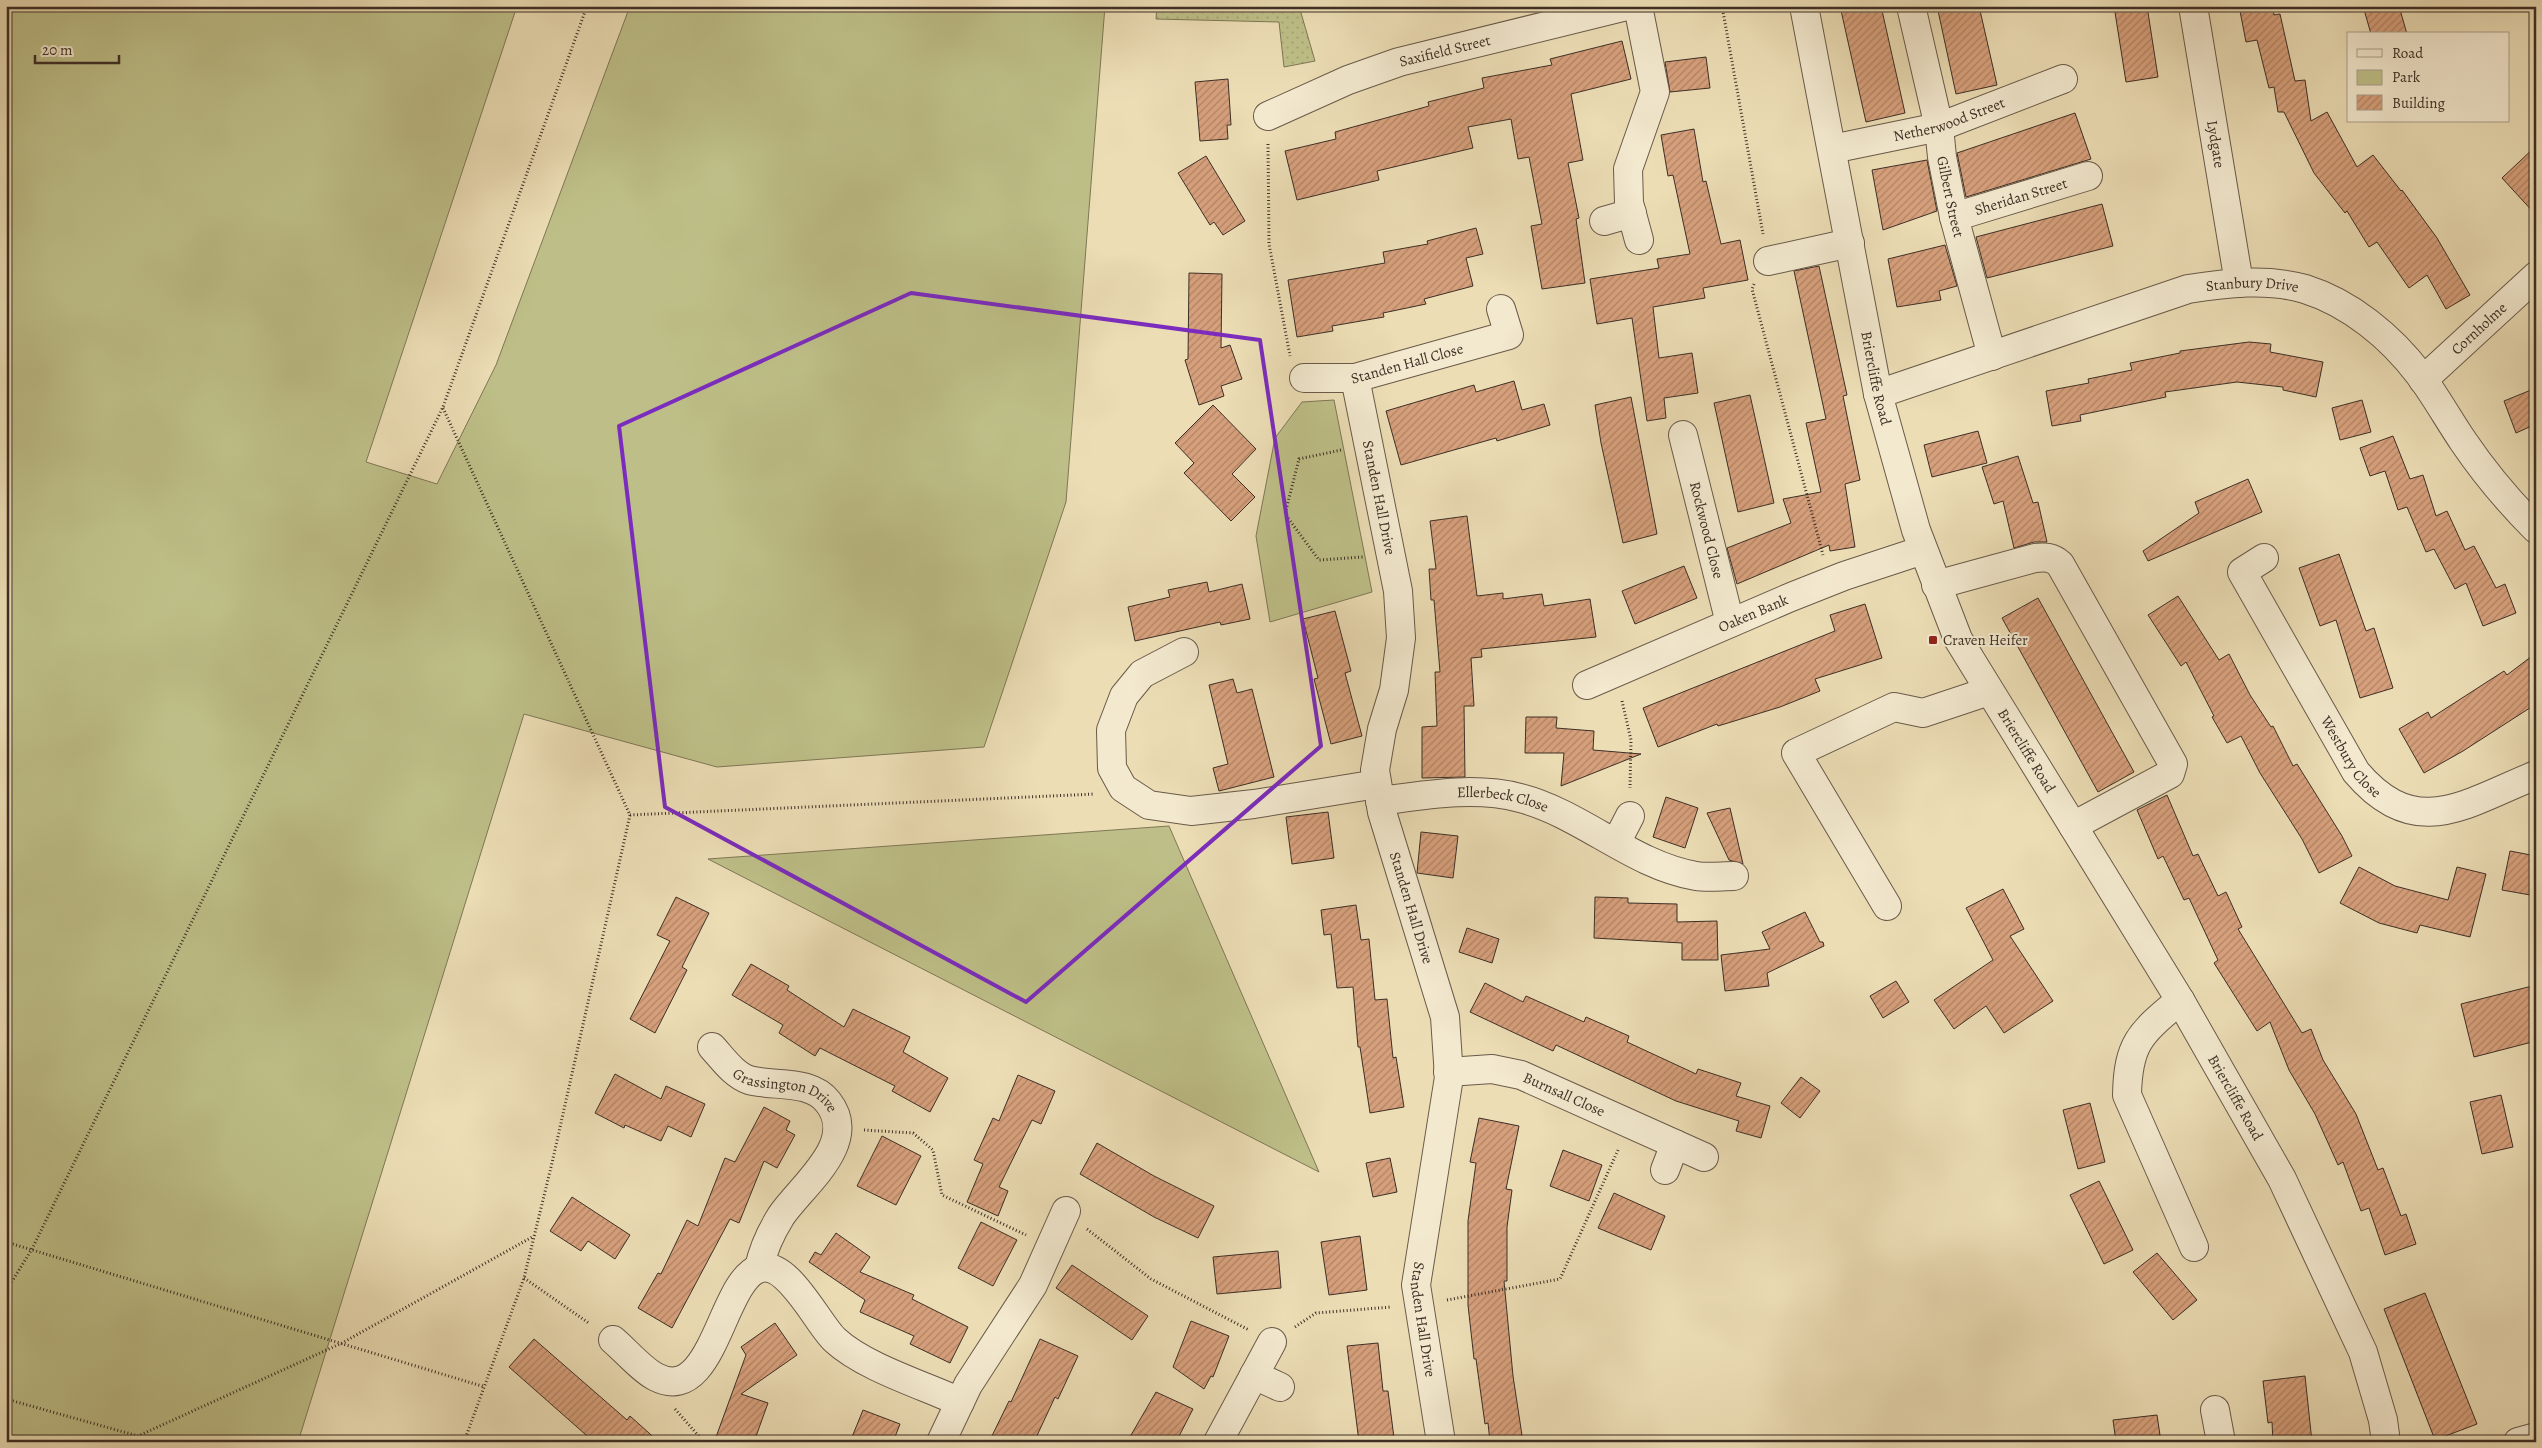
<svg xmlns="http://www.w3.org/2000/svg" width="2542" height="1448" viewBox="0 0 2542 1448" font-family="Alegreya,serif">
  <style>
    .green { fill: #bebf88; stroke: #7e7756 }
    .garden { fill: url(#garden-dots); stroke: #7e7756 }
    .building { fill: url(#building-hatch); stroke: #3d2f25 }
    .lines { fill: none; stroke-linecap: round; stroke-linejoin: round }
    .minor-casing { stroke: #695a49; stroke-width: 30 }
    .path { stroke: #3d2f25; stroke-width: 3; stroke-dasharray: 1 2.5; stroke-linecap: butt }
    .minor { stroke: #f3e9cf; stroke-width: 28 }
    .marked { fill: none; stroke: #7b2cbf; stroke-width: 4; stroke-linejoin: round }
    .poi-dot { fill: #8f2418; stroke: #f3e9cf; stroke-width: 2 }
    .labels { text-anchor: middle; stroke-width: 4; stroke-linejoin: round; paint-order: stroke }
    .street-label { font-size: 15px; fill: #3d2f25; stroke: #f3e9cf }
    .poi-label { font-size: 15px; fill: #3d2f25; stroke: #f3e9cf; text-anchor: start }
  </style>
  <defs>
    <pattern id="garden-dots" width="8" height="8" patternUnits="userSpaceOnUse" patternTransform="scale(1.25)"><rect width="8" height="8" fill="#bebf88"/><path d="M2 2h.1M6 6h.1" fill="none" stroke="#a4a475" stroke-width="1.8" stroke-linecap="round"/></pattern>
    <pattern id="building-hatch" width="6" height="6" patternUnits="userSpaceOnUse" patternTransform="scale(1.25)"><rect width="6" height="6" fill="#d7a07c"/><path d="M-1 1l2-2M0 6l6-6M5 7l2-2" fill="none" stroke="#b08365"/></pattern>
  </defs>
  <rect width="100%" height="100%" fill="#ecddb5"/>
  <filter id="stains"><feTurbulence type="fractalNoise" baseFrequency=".004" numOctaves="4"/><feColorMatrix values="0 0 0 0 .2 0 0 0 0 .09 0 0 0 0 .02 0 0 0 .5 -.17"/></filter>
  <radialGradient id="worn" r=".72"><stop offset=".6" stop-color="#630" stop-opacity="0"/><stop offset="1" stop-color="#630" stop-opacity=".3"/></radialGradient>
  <path class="green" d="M 6,6 L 517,6 L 366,462 L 437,484 L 496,365 L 630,6 L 1105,6 L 1066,502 L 984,747 L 717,767 L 524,714 L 298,1442 L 6,1442 Z
    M 1334,400 L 1372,592 L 1270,622 L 1256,536 L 1275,438 L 1302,402 Z
    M 1169,826 L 1319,1172 L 708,859 Z"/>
  <path class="garden" d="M 1157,6 L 1299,6 L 1315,61 L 1284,67 L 1279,22 L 1156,19 Z"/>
  <path class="building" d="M 1840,6 L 1881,6 L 1905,113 L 1866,122 Z
    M 1937,6 L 1979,6 L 1997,85 L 1956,94 Z
    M 2114,6 L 2147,6 L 2158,77 L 2126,82 Z
    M 2273,6 L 2274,15 L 2280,14 L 2295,81 L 2305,80 L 2311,121 L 2327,112 L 2357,167 L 2373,155 L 2401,191 L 2402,190 L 2437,238 L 2470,295 L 2446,309 L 2427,275 L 2409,288 L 2377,242 L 2369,247 L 2347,211 L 2345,213 L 2314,173 L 2284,112 L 2278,112 L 2274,87 L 2269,88 L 2257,40 L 2246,42 L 2240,11 Z
    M 2363,6 L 2399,6 L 2407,34 L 2371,34 Z
    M 1622,41 L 1631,79 L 1571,94 L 1583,160 L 1568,163 L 1579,218 L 1576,219 L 1585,283 L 1542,289 L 1531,226 L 1542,224 L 1529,157 L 1518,159 L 1511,119 L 1468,127 L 1473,148 L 1377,171 L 1379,180 L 1297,200 L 1285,151 L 1336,139 L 1335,132 L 1429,106 L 1428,102 L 1484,88 L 1482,78 L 1552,65 L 1550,59 Z
    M 1706,57 L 1710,88 L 1670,92 L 1665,62 Z
    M 1228,79 L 1231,125 L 1227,125 L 1228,139 L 1200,141 L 1195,82 Z
    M 2075,113 L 2091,159 L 1966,197 L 1957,153 Z
    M 1694,129 L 1703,182 L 1706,181 L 1721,244 L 1740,240 L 1748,280 L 1703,288 L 1705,298 L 1653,307 L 1659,358 L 1692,353 L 1698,393 L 1664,398 L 1666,418 L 1647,421 L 1632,318 L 1597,324 L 1590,279 L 1659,268 L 1657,259 L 1690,254 L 1673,175 L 1668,176 L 1661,135 Z
    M 2536,146 L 2536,215 L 2502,178 Z
    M 1206,156 L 1245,221 L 1223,235 L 1214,222 L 1210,225 L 1178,173 Z
    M 1927,160 L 1937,211 L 1883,230 L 1872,170 Z
    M 2102,204 L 2113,246 L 1987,278 L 1976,237 Z
    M 1476,228 L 1483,254 L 1466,258 L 1473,286 L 1424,299 L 1426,304 L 1383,313 L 1384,317 L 1332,326 L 1333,331 L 1297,337 L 1288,280 L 1385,263 L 1383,252 L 1428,244 L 1427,241 Z
    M 1945,245 L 1957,286 L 1939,291 L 1941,300 L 1897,307 L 1888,259 Z
    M 1819,266 L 1847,395 L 1843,396 L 1860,480 L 1845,484 L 1855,547 L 1830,551 L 1829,545 L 1737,584 L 1727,548 L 1791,523 L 1783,499 L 1821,492 L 1806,423 L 1826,419 L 1794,271 Z
    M 1189,273 L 1222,274 L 1221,348 L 1230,345 L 1242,379 L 1221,386 L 1224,396 L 1199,405 L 1185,360 L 1188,359 Z
    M 2249,342 L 2271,344 L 2270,352 L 2323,362 L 2316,397 L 2283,390 L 2283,387 L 2237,382 L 2165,392 L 2166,397 L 2080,415 L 2081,421 L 2052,426 L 2046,391 L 2089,383 L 2088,379 L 2132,370 L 2130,363 L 2180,353 L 2180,351 Z
    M 1514,381 L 1522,410 L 1544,404 L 1550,425 L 1497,441 L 1496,438 L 1401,465 L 1386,411 L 1474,385 L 1476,392 Z
    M 2536,388 L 2536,424 L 2516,433 L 2504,401 Z
    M 1750,395 L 1774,503 L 1738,512 L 1714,403 Z
    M 1631,397 L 1657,534 L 1623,543 L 1601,443 L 1595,405 Z
    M 2362,400 L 2371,432 L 2340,440 L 2332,408 Z
    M 1213,405 L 1256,449 L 1232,474 L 1255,497 L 1231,521 L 1184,473 L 1194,463 L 1175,443 Z
    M 1978,431 L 1987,463 L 1932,477 L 1924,445 Z
    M 2393,436 L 2410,479 L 2423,475 L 2436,516 L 2447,511 L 2465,550 L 2474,546 L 2496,588 L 2505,584 L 2516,613 L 2483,626 L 2466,583 L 2455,589 L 2434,549 L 2426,552 L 2407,507 L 2398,510 L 2385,471 L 2370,476 L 2360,448 Z
    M 2018,456 L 2033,503 L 2038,502 L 2047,542 L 2034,542 L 2014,548 L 2003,501 L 1994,504 L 1982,467 Z
    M 2248,479 L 2262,512 L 2148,561 L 2143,551 L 2199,513 L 2195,502 Z
    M 1467,516 L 1477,596 L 1503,593 L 1503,599 L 1542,594 L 1544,606 L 1590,599 L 1596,637 L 1481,649 L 1482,657 L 1471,658 L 1474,706 L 1464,706 L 1465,777 L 1422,778 L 1422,727 L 1437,726 L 1435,672 L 1440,672 L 1434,600 L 1431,600 L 1429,569 L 1436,569 L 1430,521 Z
    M 2339,554 L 2366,631 L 2374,628 L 2393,688 L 2360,698 L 2336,620 L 2320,626 L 2299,568 Z
    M 1684,566 L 1697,598 L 1635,624 L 1622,591 Z
    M 1207,582 L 1209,592 L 1242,584 L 1250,619 L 1221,625 L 1220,622 L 1135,641 L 1128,607 L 1170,597 L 1168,590 Z
    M 2178,596 L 2219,660 L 2229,654 L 2250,695 L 2271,727 L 2273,726 L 2293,766 L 2297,764 L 2342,836 L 2352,856 L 2319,873 L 2302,839 L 2260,773 L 2241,736 L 2227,743 L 2212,717 L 2214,716 L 2186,662 L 2181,666 L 2148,615 Z
    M 2038,598 L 2134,772 L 2098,792 L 2002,618 Z
    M 1865,604 L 1882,658 L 1815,679 L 1820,691 L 1780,707 L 1718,726 L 1717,724 L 1658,747 L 1643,708 L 1835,631 L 1830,615 Z
    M 1335,611 L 1351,671 L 1345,673 L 1362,736 L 1331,744 L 1314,679 L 1318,678 L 1303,619 Z
    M 2536,653 L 2536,704 L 2463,751 L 2424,773 L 2399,729 L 2428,712 L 2431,718 L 2504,671 L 2507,675 Z
    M 1233,679 L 1237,693 L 1252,689 L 1274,777 L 1219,791 L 1213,768 L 1228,764 L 1209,685 Z
    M 1526,717 L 1557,717 L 1556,728 L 1594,731 L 1593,750 L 1641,754 L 1561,786 L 1564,753 L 1525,753 Z
    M 2167,795 L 2193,856 L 2198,854 L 2218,896 L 2226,892 L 2242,927 L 2238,929 L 2302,1033 L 2311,1029 L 2323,1060 L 2356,1114 L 2378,1170 L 2383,1168 L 2401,1216 L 2406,1214 L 2416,1244 L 2385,1255 L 2369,1208 L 2361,1211 L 2343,1162 L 2338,1165 L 2315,1114 L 2289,1070 L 2270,1022 L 2257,1031 L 2214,963 L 2218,960 L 2189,898 L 2184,900 L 2163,856 L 2158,859 L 2137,810 Z
    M 1666,797 L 1698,808 L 1685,848 L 1653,837 Z
    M 1730,808 L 1743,864 L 1729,860 L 1707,813 Z
    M 1328,812 L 1334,858 L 1292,864 L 1286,817 Z
    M 1421,832 L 1458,836 L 1453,878 L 1417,873 Z
    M 2510,851 L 2536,856 L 2536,896 L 2502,890 Z
    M 2359,867 L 2395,886 L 2448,900 L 2457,867 L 2486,874 L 2470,937 L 2420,925 L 2417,933 L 2379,923 L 2340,903 Z
    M 2003,889 L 2024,929 L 2010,936 L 2053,1001 L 2004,1033 L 1986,1006 L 1954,1029 L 1934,1000 L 1993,960 L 1966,908 Z
    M 676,897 L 709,913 L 682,967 L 687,970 L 655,1033 L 630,1019 L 670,941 L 657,935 Z
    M 1595,897 L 1628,898 L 1628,903 L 1677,904 L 1677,922 L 1717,921 L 1718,960 L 1682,960 L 1682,943 L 1594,938 Z
    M 1356,905 L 1361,940 L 1369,939 L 1375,1000 L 1387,999 L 1393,1058 L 1396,1057 L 1404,1107 L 1370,1113 L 1360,1047 L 1358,1047 L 1353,987 L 1337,988 L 1331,934 L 1324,935 L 1321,910 Z
    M 1805,912 L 1820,942 L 1823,942 L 1824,946 L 1767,973 L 1769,986 L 1725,991 L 1721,955 L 1770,949 L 1762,932 Z
    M 1467,928 L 1499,939 L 1492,963 L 1459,952 Z
    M 751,964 L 789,986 L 787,990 L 844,1027 L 853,1009 L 910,1037 L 903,1052 L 948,1078 L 930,1112 L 892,1091 L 895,1086 L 820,1048 L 815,1056 L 779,1033 L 783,1025 L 732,995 Z
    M 1896,981 L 1909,1002 L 1883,1018 L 1870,996 Z
    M 1485,983 L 1523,1002 L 1526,996 L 1584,1022 L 1586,1017 L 1629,1036 L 1627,1042 L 1696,1074 L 1698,1069 L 1741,1083 L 1736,1096 L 1770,1106 L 1761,1138 L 1736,1131 L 1739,1121 L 1676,1101 L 1556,1045 L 1553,1051 L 1470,1012 Z
    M 2536,985 L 2536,1041 L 2474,1057 L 2461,1004 Z
    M 615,1074 L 661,1099 L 666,1086 L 705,1104 L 691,1137 L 668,1126 L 661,1141 L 625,1125 L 624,1128 L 595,1113 Z
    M 1018,1075 L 1055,1091 L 1041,1124 L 1032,1120 L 999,1187 L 1008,1191 L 998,1216 L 967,1202 L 983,1164 L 974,1160 L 993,1118 L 999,1121 Z
    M 1801,1077 L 1820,1091 L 1800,1118 L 1781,1103 Z
    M 2501,1095 L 2513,1147 L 2482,1154 L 2470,1102 Z
    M 2090,1103 L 2105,1162 L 2078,1169 L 2063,1110 Z
    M 764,1107 L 790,1121 L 786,1130 L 795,1135 L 777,1168 L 764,1161 L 739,1223 L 730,1219 L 672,1328 L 638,1308 L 658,1273 L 661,1274 L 687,1220 L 698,1226 L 725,1158 L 735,1162 Z
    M 1479,1118 L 1519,1126 L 1506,1189 L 1512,1190 L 1507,1227 L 1507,1281 L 1504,1281 L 1513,1376 L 1523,1442 L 1490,1442 L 1488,1423 L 1485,1424 L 1476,1359 L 1474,1359 L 1468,1305 L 1468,1221 L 1476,1163 L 1470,1162 Z
    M 882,1136 L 921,1156 L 896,1205 L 857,1186 Z
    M 1097,1143 L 1154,1176 L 1214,1206 L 1198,1238 L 1154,1217 L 1080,1174 Z
    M 1563,1150 L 1602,1165 L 1589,1201 L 1550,1186 Z
    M 1390,1158 L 1397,1192 L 1373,1197 L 1366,1163 Z
    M 2099,1181 L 2133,1250 L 2104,1264 L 2070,1195 Z
    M 1614,1193 L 1665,1216 L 1651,1250 L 1598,1228 Z
    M 572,1197 L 630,1235 L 615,1259 L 588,1241 L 581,1251 L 550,1231 Z
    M 981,1222 L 1017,1240 L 993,1286 L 958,1268 Z
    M 836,1233 L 870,1257 L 860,1272 L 914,1295 L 912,1299 L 968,1327 L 950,1363 L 910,1344 L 914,1336 L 860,1312 L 865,1300 L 809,1262 L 815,1252 L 821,1255 Z
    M 1360,1236 L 1367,1290 L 1329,1295 L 1321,1242 Z
    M 1278,1251 L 1281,1288 L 1217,1294 L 1213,1257 Z
    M 2157,1253 L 2197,1300 L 2173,1320 L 2133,1272 Z
    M 1072,1265 L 1148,1316 L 1132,1340 L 1056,1288 Z
    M 2425,1293 L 2477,1424 L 2435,1440 L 2384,1309 Z
    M 1191,1321 L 1229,1336 L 1213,1377 L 1211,1376 L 1204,1389 L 1173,1367 Z
    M 775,1323 L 797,1355 L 741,1394 L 768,1403 L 754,1442 L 728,1442 L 716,1437 L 746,1355 L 741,1347 Z
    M 534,1339 L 627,1420 L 630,1416 L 659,1442 L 594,1442 L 509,1367 Z
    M 1040,1339 L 1078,1356 L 1058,1399 L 1055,1397 L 1034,1442 L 989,1442 L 1009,1401 L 1011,1402 Z
    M 1378,1343 L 1383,1391 L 1388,1391 L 1394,1438 L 1359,1442 L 1347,1346 Z
    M 2305,1376 L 2312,1442 L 2273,1442 L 2272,1422 L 2268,1423 L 2263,1381 Z
    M 1156,1392 L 1193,1409 L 1176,1442 L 1127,1442 Z
    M 863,1410 L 900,1424 L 893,1442 L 850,1442 Z
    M 2157,1415 L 2161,1442 L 2116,1442 L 2113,1420 Z"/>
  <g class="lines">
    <g class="minor-casing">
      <g id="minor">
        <path d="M 1638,6 L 1655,92 L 1628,169 L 1629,203 L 1639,240"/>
        <path id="s1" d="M 1804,6 L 1878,394 L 1916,530 L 1958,639 L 2180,1000 L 2282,1179 L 2363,1352 L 2383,1420 L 2386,1442"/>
        <path id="s2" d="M 1911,6 L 1939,127 L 1942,157 L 1954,217 L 1992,356"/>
        <path id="s3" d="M 2193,6 L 2239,283"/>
        <path id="s4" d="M 1268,116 L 1348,80 L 1399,62 L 1627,6"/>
        <path id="s5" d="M 1832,149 L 1939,127 L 2063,79"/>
        <path id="s6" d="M 1954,217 L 2088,176"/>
        <path d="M 1604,221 L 1632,213"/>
        <path d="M 1768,261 L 1850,243"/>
        <path id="s7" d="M 1304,378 L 1355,378 L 1509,335 L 1501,309"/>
        <path id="s8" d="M 1355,378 L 1398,591 L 1401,638 L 1394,690 L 1382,729 L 1375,770 L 1382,812 L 1445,1017 L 1449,1077 L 1416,1285 L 1441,1442"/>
        <path id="s9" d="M 2423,380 L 2536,276"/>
        <path id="s10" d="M 1878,394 L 2188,289 C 2226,283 2267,278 2305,289 C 2350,303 2391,337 2419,374 C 2435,395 2448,419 2463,441 C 2484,472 2509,502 2536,529"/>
        <path id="s11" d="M 1683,435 L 1730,623"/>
        <path id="s12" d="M 2264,558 L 2242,572 L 2356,772 C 2416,843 2466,803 2536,775"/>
        <path d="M 1936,585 L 2035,558 C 2046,557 2052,557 2060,564 L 2173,764 L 2170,774 L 2073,826"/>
        <path d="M 1184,652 L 1142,674 L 1124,696 L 1111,730 L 1112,768 L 1123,788 L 1149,805 L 1191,811 L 1254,804 L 1377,784"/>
        <path id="s13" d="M 1587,685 L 1791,597 L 1844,576 L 1923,550"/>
        <path id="s14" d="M 1380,801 C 1425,795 1475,786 1520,798 C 1582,814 1632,865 1696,876 C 1708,878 1722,876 1734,876"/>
        <path d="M 1616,843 L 1630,816"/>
        <path d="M 1887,906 L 1796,753 L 1894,707 L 1923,713 L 1989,691"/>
        <path d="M 2180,1000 C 2141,1033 2128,1042 2127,1095 L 2194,1247"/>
        <path id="s15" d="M 712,1047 C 723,1059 734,1075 749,1080 C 775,1087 810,1079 828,1102 C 860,1143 802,1185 781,1216 C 771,1232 763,1249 759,1268"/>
        <path id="s16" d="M 1448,1072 L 1492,1069 L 1521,1075 L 1704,1157"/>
        <path d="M 1665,1170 L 1675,1144"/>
        <path d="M 613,1340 C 625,1350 643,1371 656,1377 C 713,1406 721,1283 758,1269 C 787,1257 818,1325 835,1340 C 864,1367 923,1385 960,1402"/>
        <path d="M 1254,1375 L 1280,1387"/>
        <path d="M 2215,1410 L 2221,1442"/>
        <path d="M 941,1442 L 968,1385 L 1033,1285 L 1066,1211"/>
        <path d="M 1218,1442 L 1272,1342"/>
        <path d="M 2518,1442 L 2536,1437"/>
      </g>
    </g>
    <path class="path" d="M 1722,6 L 1763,234
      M 1268,144 L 1269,244 L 1290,356
      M 1754,284 L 1752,289 L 1823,555
      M 443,408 L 630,815 L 552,1163 L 524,1278 L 464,1442
      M 1341,450 L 1299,459 L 1285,514 L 1319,560 L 1363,557
      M 1622,701 L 1631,740 L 1630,788
      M 630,815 L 1095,794
      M 864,1130 L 913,1133 L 933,1150 L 942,1195 L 1026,1235
      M 1087,1229 L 1151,1279 L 1249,1330
      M 6,1242 L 485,1387
      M 524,1278 L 590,1324
      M 6,1291 L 32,1249 L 443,407 L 587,6
      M 1447,1300 L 1560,1279 L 1618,1150
      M 1295,1327 L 1316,1313 L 1391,1307
      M 6,1399 L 138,1436 L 342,1343 L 534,1236
      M 675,1409 L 704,1442"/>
    <use href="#minor" class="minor"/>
  </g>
  <path class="marked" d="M 911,293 L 1260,340 L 1321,746 L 1026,1002 L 665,807 L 619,426 Z"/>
  <rect class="poi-dot" x="1928" y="635" width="10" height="10" rx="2.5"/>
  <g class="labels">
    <g class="street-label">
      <text dy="5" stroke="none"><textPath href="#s4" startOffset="189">Saxifield Street</textPath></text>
      <text dy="5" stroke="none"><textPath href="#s5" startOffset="121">Netherwood Street</textPath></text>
      <text dy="5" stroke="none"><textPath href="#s3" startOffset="140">Lydgate</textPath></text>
      <text dy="5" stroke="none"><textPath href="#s2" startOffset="195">Gilbert Street</textPath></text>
      <text dy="5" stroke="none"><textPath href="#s6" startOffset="70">Sheridan Street</textPath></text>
      <text dy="5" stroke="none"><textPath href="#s10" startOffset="392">Stanbury Drive</textPath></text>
      <text dy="5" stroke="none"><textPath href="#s9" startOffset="76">Cornholme</textPath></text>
      <text dy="5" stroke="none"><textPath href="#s7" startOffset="105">Standen Hall Close</textPath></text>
      <text dy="5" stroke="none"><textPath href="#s1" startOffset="379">Briercliffe Road</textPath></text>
      <text dy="5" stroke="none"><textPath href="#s8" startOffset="122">Standen Hall Drive</textPath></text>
      <text dy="5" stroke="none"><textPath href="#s11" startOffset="98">Rockwood Close</textPath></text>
      <text dy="5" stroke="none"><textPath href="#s13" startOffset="181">Oaken Bank</textPath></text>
      <text dy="5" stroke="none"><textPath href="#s1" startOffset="784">Briercliffe Road</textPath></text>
      <text dy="5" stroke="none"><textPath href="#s12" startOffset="241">Westbury Close</textPath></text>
      <text dy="5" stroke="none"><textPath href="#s14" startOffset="124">Ellerbeck Close</textPath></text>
      <text dy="5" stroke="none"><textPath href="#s8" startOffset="542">Standen Hall Drive</textPath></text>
      <text dy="5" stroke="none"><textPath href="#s15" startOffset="89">Grassington Drive</textPath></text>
      <text dy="5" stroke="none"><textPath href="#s16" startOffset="121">Burnsall Close</textPath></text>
      <text dy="5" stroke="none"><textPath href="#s1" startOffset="1189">Briercliffe Road</textPath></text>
      <text dy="5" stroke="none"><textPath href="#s8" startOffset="962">Standen Hall Drive</textPath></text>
    </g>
    <g class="poi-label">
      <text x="1943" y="645">Craven Heifer</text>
    </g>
  </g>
  <rect width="2542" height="1448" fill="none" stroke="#ecddb5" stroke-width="25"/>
  <rect x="8" y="8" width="2527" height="1433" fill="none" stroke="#3d2f25" stroke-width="2.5"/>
  <rect x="12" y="12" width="2517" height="1423" fill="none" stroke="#3d2f25"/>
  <rect x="2347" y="32" width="162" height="90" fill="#f3e9cf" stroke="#aa9f8b"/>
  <rect x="2357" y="49" width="25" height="8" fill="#f3e9cf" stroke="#aa9f8b"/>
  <text x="2392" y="58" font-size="15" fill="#3d2f25">Road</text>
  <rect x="2357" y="70" width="25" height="15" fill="#bebf88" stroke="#aa9f8b"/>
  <text x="2392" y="82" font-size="15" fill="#3d2f25">Park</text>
  <rect x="2357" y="95" width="25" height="15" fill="url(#building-hatch)" stroke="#aa9f8b"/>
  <text x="2392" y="108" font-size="15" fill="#3d2f25">Building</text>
  <path d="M35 55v8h84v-8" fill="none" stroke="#3d2f25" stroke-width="2.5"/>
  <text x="42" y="55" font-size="15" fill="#3d2f25" stroke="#f3e9cf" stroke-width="4" paint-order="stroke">20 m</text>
  <rect width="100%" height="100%" filter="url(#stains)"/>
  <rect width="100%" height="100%" fill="url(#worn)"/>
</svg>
